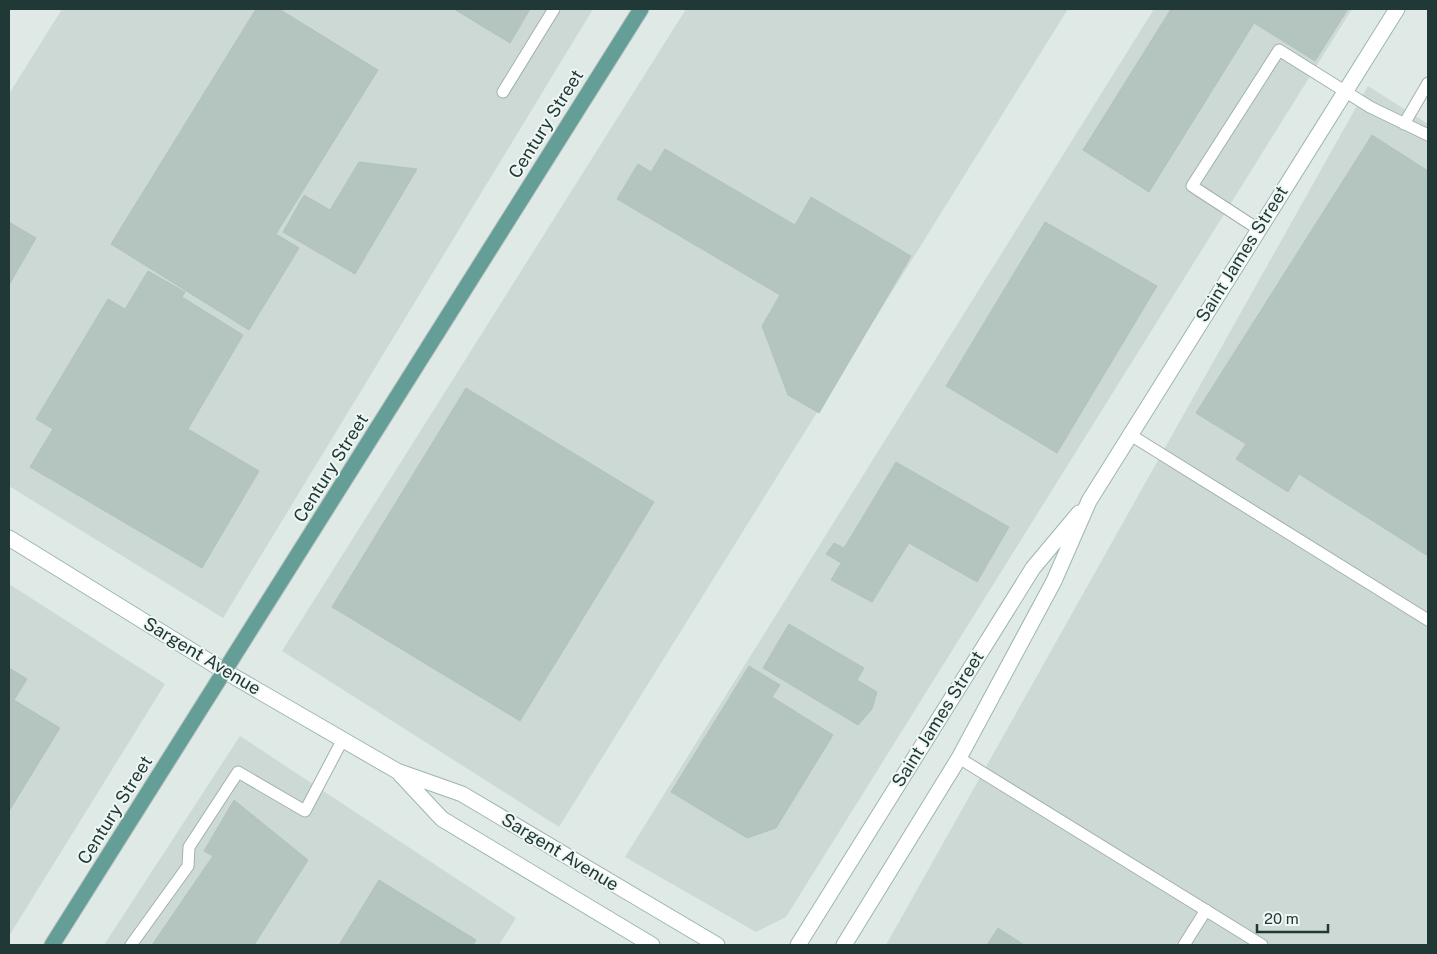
<svg xmlns="http://www.w3.org/2000/svg" width="1437" height="954" viewBox="0 0 1437 954" font-family="'Public Sans',sans-serif">
  <style>
    .built { fill: #cdd9d5 }
    .building { fill: #b4c4bf; stroke: #b1c3be }
    .lines { fill: none; stroke-linecap: round; stroke-linejoin: round }
    .lane-casing { stroke: #a2b1ae; stroke-width: 13 }
    .secondary-casing { stroke: #9eb5b0; stroke-width: 17 }
    .primary-casing { stroke: #bcc4c3; stroke-width: 17 }
    .lane { stroke: #fff; stroke-width: 11 }
    .secondary { stroke: #fff; stroke-width: 15 }
    .primary { stroke: #649e97; stroke-width: 15 }
    .labels { text-anchor: middle; stroke-width: 4; stroke-linejoin: round; paint-order: stroke }
    .street-label { font-size: 18px; fill: #203936; stroke: #eff7f4 }
  </style>
  <rect width="100%" height="100%" fill="#dfeae6"/>
  <path class="built" d="M 62,9 L 593,9 L 223,618 L 9,486 L 9,94 Z
    M 686,9 L 1068,9 L 559,827 L 282,651 Z
    M 1154,9 L 1352,9 L 786,917 L 756,932 L 625,857 Z
    M 1368,86 L 1428,124 L 1428,945 L 886,945 Z
    M 9,584 L 165,684 L 9,936 Z
    M 240,736 L 516,918 L 499,945 L 104,945 Z"/>
  <path class="building" d="M 256,9 L 279,9 L 378,70 L 276,234 L 299,248 L 249,330 L 111,244 Z
    M 454,9 L 530,9 L 510,43 Z
    M 1171,9 L 1348,9 L 1315,61 L 1254,23 L 1149,192 L 1083,150 Z
    M 1372,135 L 1428,171 L 1428,556 L 1299,474 L 1288,492 L 1236,459 L 1246,444 L 1196,413 Z
    M 665,149 L 795,225 L 811,197 L 911,256 L 819,413 L 788,395 L 762,326 L 780,295 L 617,199 L 638,164 L 651,172 Z
    M 359,162 L 417,169 L 355,274 L 283,232 L 304,195 L 330,210 Z
    M 9,222 L 36,238 L 9,285 Z
    M 1045,222 L 1157,286 L 1057,453 L 946,386 Z
    M 148,271 L 185,292 L 182,297 L 243,335 L 188,429 L 259,471 L 202,568 L 30,467 L 53,429 L 36,419 L 108,299 L 125,309 Z
    M 466,388 L 654,502 L 520,721 L 332,607 Z
    M 896,462 L 1009,527 L 977,582 L 909,543 L 872,602 L 831,580 L 841,563 L 826,554 L 834,543 L 844,548 Z
    M 789,624 L 864,668 L 857,680 L 877,692 L 872,709 L 858,725 L 763,668 Z
    M 749,666 L 780,685 L 772,697 L 833,735 L 776,828 L 747,838 L 671,792 Z
    M 9,668 L 27,679 L 14,700 L 60,728 L 9,811 Z
    M 234,800 L 308,860 L 254,945 L 152,945 L 213,856 L 204,851 Z
    M 379,880 L 476,940 L 473,945 L 339,945 Z
    M 998,928 L 1024,945 L 987,945 Z"/>
  <g class="lines">
    <g class="lane-casing">
      <path id="lane" d="M 503,92 L 554,9
        M 1404,124 L 1428,83
        M 1258,229 L 1192,186 L 1279,50 L 1370,107 L 1428,135
        M 1129,434 L 1428,620
        M 959,758 L 1262,945
        M 131,945 L 188,866 L 189,847 L 238,772 L 305,811 L 343,739
        M 1184,945 L 1206,910"/>
    </g>
    <g class="secondary-casing">
      <path id="secondary" d="M 9,538 L 226,672 L 397,771 L 462,794 L 717,945
        M 400,774 L 442,819 L 652,945
        M 798,945 L 1033,568 L 1079,513
        M 844,945 L 959,758 L 1054,581 L 1089,501 L 1397,9"/>
    </g>
    <g class="primary-casing">
      <path id="primary" d="M 52,945 L 641,9"/>
    </g>
    <use href="#lane" class="lane"/>
    <use href="#secondary" class="secondary"/>
    <use href="#primary" class="primary"/>
  </g>
  <g class="labels">
    <g class="street-label">
      <text transform="translate(546 124) rotate(-58)" y="6">Century Street</text>
      <text transform="translate(1242 254) rotate(-58)" y="6">Saint James Street</text>
      <text transform="translate(331 468) rotate(-58)" y="6">Century Street</text>
      <text transform="translate(202 656) rotate(31)" y="6">Sargent Avenue</text>
      <text transform="translate(938 719) rotate(-58)" y="6">Saint James Street</text>
      <text transform="translate(115 810) rotate(-58)" y="6">Century Street</text>
      <text transform="translate(560 852) rotate(31)" y="6">Sargent Avenue</text>
    </g>
  </g>
  <rect width="1437" height="954" fill="none" stroke="#203936" stroke-width="20"/>
  <path d="M1257 924v8h71v-8" fill="none" stroke="#203936" stroke-width="2.5"/>
  <text x="1264" y="924" font-size="15" fill="#203936" stroke="#eff7f4" stroke-width="4" paint-order="stroke">20 m</text>
</svg>
